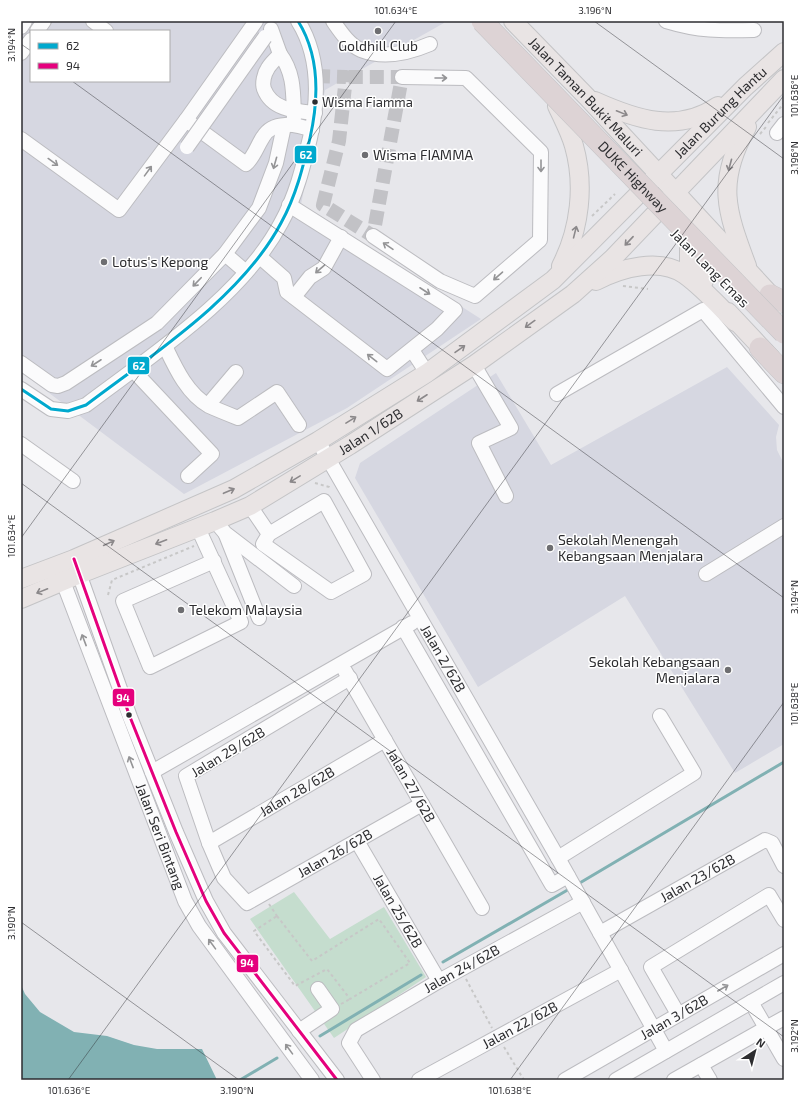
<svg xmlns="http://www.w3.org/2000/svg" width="805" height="1101" viewBox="0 0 805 1101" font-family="'Exo 2',sans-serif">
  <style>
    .built { fill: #d6d7e1; fill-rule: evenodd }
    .green { fill: #c5ddce }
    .water { fill: #81b1b3 }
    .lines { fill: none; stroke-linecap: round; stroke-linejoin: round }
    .stream { stroke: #81b1b3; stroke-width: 3 }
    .minor-tunnel { stroke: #c2c2c6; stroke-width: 14; stroke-dasharray: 14 7; stroke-linecap: butt }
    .minor-casing { stroke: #bcbcc0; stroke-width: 16 }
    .major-casing { stroke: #c4c4c6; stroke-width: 20 }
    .highway-casing { stroke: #c4c4c6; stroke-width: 22 }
    .path { stroke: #c7c7c7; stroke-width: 2; stroke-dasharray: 3 3; stroke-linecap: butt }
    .minor { stroke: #fbfbfc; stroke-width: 14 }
    .major { stroke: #e9e4e4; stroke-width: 18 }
    .highway { stroke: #ddd3d5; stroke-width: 21 }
    .minor-bridge-casing { stroke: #bcbcc0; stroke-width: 16; stroke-linecap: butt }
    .highway-bridge-casing { stroke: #c4c4c6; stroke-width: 22; stroke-linecap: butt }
    .minor-bridge { stroke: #fbfbfc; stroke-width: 14 }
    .highway-bridge { stroke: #ddd3d5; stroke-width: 21 }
    .bus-1-casing { stroke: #fff; stroke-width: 6 }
    .bus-2-casing { stroke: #fff; stroke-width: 6 }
    .bus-1 { stroke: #00a9ce; stroke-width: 3 }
    .bus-2 { stroke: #e5007d; stroke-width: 3 }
    .oneway { stroke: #949496 }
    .oneway2 { stroke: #8b888a }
    .ticks { fill: none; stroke: #2d2d30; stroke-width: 1; stroke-opacity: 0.45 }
    .poi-dot { fill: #6e6e71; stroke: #fff; stroke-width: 1.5 }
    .bus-dot { fill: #2d2d30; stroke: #fff; stroke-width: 1.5 }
    .labels { text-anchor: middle; stroke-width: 3; stroke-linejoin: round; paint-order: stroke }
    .bus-label { font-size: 13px; fill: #2d2d30; stroke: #fff; text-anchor: start }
    .poi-label { font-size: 14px; fill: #2d2d30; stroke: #fff; text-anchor: start }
    .street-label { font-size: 14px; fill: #2d2d30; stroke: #fff }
    .line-badge { stroke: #fff; stroke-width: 1.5 }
    .badge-label { font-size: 11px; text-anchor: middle; font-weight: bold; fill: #fff }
    .neatline { fill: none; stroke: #2d2d30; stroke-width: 1.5 }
    .ticks-label { font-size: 10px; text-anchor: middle; fill: #2d2d30 }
  </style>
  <rect width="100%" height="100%" fill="#e7e7eb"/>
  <path class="built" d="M 21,21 L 443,21 L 444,23 L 325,90 L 301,204 L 481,319 L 347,408 L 184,494 L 21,372 ZM 31,31 L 169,31 L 169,81 L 31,81 Z
    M 727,367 L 779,425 L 776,437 L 777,450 L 784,464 L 784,744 L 735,773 L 625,596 L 478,687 L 355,478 L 360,463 L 496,373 L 551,465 Z"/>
  <path class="green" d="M 294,892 L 330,939 L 384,907 L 426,977 L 334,1038 L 250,919 Z"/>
  <path class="water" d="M 21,985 L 25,994 L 40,1012 L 74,1032 L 107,1036 L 134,1045 L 157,1049 L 202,1049 L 217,1080 L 21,1080 Z"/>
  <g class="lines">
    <path class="stream" d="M 578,884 L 784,762
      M 443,962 L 571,888
      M 320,1036 L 421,975
      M 240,1080 L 277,1058"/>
    <path class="minor-tunnel" d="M 316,76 L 346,77 L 339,141 L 323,205 L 373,236 L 402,77 L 346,77"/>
    <g class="minor-casing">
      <g id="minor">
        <path d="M 93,21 L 106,31"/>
        <path d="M 333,21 C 340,31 349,45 361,50 C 384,59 409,53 430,44"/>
        <path d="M 666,21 C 699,31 720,31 754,30"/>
        <path d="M 21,27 L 25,21"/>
        <path d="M 271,29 L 280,54 C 276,59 271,63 268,68 C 264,74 262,83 264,89 C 272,110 295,111 315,113"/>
        <path d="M 37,31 L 44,21"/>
        <path d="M 21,53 L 31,40"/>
        <path d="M 280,54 C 295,74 293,95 294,118"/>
        <path d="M 186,120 L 256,21"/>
        <path d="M 777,133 L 784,124"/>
        <path d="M 21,139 L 119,210 L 186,120 L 246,164 C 254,157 257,146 263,137 C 273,120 296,124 312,130"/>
        <path d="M 373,236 L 440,281 L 475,296 L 540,240 L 541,152 L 466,78 L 402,77"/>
        <path d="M 225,254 L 246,272"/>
        <path d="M 260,257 L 284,278 L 287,292 L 387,369 L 437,329 L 455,310 L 289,205"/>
        <path d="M 294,297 L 310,277 L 324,268 L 341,237"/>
        <path d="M 165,346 C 175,367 187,394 209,406 C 218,410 228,414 238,418 L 277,392 L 299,425"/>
        <path d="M 412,350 L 427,373"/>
        <path d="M 21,363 L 52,385 L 58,386 L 66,383 L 157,323 L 225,254 L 259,208 L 276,163 L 284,126"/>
        <path d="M 474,365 L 511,428 L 479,443 L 506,496"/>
        <path d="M 133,370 L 212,454 L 188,476"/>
        <path d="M 21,389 L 51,409 L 68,411 L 86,405 C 152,355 242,297 281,223 C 296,196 303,167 310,138 C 319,98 320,56 298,21"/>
        <path d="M 557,394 L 703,310 L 784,407"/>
        <path d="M 208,405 L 236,372"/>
        <path id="s1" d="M 318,441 L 558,858 L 666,1051"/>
        <path d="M 21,444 L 73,481"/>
        <path d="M 250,506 L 269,534 L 324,501 L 364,574 L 331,592 L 263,544 L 269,534"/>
        <path d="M 215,521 L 225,533 L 294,586"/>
        <path d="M 198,528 L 241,622 L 150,667 L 123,601 L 214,561"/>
        <path d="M 226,535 L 259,618"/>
        <path d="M 76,565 L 130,717 L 176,832 L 206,901 L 224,933 L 337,1080"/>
        <path id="s2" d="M 59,571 L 185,901 L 199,926 L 312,1080"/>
        <path d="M 706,574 L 784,526"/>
        <path d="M 403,627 L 552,885 L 568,876"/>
        <path id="s3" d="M 345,671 L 482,908"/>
        <path id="s4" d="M 350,678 L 186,776 L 209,843 L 224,878 L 247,903 L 422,804"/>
        <path d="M 152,772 L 412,623"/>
        <path id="s5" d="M 357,841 L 439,981"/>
        <path id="s6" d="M 209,843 L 385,740"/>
        <path d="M 558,858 L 694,773 L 660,716"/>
        <path id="s7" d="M 600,933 L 765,840 L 772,843 L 784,866"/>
        <path d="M 751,1002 L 784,1059"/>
        <path d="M 678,1014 L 651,967 L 769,895 L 784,920"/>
        <path d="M 299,1031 L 332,1009 L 318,989"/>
        <path d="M 701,1065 L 710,1080"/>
        <path id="s8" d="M 373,1080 L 349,1043 L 356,1030 L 439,981 L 583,902"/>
        <path id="s9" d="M 419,1080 L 621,970"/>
        <path id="s10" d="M 565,1080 L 784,954"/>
        <path d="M 616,1080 L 784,983"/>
        <path d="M 674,1080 L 784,1018"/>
      </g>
    </g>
    <g class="major-casing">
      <g id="major">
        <path id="s11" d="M 513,21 L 587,97 L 779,304"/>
        <path d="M 595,101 C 635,119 677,134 718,106"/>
        <path d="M 557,106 C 563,119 570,132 574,146 C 585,185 580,229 561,266"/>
        <path d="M 747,127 C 716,182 726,210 747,266"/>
        <path d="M 689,247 L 689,262 L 704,281"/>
        <path d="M 596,281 C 621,268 660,257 685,275 C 703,288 719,306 735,322"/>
        <path d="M 728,312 L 771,358"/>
        <path id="s12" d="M 21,579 L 74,559 L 234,489 L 318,441 L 427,373 L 553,280 L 745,87 L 784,52"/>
        <path id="s13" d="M 21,599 L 80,574 L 215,521 L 250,506 L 350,445 L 474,365 L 573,294 L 613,258 L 784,79"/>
      </g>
    </g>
    <g class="highway-casing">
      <path id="highway" d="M 770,295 L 784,302
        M 760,348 L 784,373"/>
    </g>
    <path class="path" d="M 768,123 L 784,103
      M 760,134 L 766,127
      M 592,216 L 615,194
      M 623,286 L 648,289
      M 315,483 L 329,487 L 330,489
      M 108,595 L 112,580 L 194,546
      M 269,904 L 277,916
      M 277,916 L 312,961 L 379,919 L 410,963 L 350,999 L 327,969 L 295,986 L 254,931 Z
      M 466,979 L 492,1028
      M 341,1004 L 350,999
      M 504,1047 L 524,1080"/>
    <use href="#minor" class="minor"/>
    <use href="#major" class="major"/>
    <use href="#highway" class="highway"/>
    <g class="minor-bridge-casing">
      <path id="minor-bridge" d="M 187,147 L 265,37"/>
    </g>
    <g class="highway-bridge-casing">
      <g id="highway-bridge">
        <path id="s14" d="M 482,21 L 784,333"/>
      </g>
    </g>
    <use href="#minor-bridge" class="minor-bridge"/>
    <use href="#highway-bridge" class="highway-bridge"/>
    <g class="bus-1-casing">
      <path id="bus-1" d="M 21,389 L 51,409 L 68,411 L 86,405 C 152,355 242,297 281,223 C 296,196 303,167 310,138 C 319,98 320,56 298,21"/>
    </g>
    <g class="bus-2-casing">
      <path id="bus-2" d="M 74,559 L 130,717 L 176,832 L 206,901 L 224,933 L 337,1080"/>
    </g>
    <use href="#bus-1" class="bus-1"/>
    <use href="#bus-2" class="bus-2"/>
  </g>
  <defs><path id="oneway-shaft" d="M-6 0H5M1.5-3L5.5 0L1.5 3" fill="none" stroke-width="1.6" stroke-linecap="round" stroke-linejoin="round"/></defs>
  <g class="oneway">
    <use href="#oneway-shaft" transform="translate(441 78)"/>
    <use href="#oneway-shaft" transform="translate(53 162) rotate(36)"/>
    <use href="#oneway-shaft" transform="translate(275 163) rotate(106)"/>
    <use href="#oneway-shaft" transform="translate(541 166) rotate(90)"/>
    <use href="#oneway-shaft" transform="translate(148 171) rotate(-54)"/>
    <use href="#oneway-shaft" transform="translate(388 246) rotate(-146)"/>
    <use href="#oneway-shaft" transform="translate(320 269) rotate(139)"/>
    <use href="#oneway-shaft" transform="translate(498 276) rotate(139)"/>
    <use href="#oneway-shaft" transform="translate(197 282) rotate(134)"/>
    <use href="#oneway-shaft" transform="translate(425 291) rotate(33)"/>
    <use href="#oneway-shaft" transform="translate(372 358) rotate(-142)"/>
    <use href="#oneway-shaft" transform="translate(96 363) rotate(147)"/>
    <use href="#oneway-shaft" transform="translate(84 640) rotate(-111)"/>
    <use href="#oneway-shaft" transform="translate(131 762) rotate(-111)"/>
    <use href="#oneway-shaft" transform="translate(212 944) rotate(-126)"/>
    <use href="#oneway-shaft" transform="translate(723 988) rotate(-30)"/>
    <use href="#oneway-shaft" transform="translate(289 1049) rotate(-126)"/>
  </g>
  <g class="oneway2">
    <use href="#oneway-shaft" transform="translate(622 113) rotate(22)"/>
    <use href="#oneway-shaft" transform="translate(730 165) rotate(105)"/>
    <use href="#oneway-shaft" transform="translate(575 232) rotate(-76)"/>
    <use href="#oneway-shaft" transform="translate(629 241) rotate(133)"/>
    <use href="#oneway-shaft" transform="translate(530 324) rotate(144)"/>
    <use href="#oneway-shaft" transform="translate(460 349) rotate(-35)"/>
    <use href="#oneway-shaft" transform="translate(422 398) rotate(147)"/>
    <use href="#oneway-shaft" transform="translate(351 420) rotate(-32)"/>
    <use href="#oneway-shaft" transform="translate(295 479) rotate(149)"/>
    <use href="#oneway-shaft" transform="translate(229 491) rotate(-23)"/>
    <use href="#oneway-shaft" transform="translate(161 542) rotate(159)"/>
    <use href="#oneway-shaft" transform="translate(109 543) rotate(-25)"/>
    <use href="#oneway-shaft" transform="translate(42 591) rotate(158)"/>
  </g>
  <path class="ticks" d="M 594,21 L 784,159M 21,44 L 31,51M 72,81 L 784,598M 21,483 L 784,1037M 21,538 L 396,21M 21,922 L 239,1080M 68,1080 L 784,95M 510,1080 L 784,702"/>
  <g class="poi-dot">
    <circle cx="378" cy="31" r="4"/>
    <circle cx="365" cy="155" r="4"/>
    <circle cx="104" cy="262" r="4"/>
    <circle cx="550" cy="548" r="4"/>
    <circle cx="181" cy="610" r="4"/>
    <circle cx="728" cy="670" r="4"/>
  </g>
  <g class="bus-dot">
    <circle cx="315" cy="102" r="3.5"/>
    <circle cx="129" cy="715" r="3.5"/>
  </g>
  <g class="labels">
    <g class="bus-label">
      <text x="322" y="107">Wisma Fiamma</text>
    </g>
    <g class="poi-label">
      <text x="378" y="51" text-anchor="middle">Goldhill Club</text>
      <text x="373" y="160">Wisma FIAMMA</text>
      <text x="112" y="267">Lotus's Kepong</text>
      <text x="558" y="545">Sekolah Menengah<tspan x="558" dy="16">Kebangsaan Menjalara</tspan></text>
      <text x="189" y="615">Telekom Malaysia</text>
      <text x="720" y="667" text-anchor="end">Sekolah Kebangsaan<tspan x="720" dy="16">Menjalara</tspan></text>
    </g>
    <g class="street-label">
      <text dy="5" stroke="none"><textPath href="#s11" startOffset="105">Jalan Taman Bukit Maluri</textPath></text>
      <text dy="5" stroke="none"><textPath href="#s12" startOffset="850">Jalan Burung Hantu</textPath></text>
      <text dy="5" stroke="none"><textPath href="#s14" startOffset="217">DUKE Highway</textPath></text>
      <text transform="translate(710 268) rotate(45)" y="5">Jalan Lang Emas</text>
      <text dy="5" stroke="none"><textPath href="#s13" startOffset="389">Jalan 1/62B</textPath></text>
      <text dy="5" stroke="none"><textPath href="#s1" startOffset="251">Jalan 2/62B</textPath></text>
      <text transform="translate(228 752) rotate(-31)" y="5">Jalan 29/62B</text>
      <text dy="5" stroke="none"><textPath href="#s3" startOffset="132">Jalan 27/62B</textPath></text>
      <text dy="5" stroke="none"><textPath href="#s6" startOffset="102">Jalan 28/62B</textPath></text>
      <text dy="5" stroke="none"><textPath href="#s2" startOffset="284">Jalan Seri Bintang</textPath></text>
      <text dy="5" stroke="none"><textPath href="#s4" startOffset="435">Jalan 26/62B</textPath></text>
      <text dy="5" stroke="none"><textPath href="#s7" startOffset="112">Jalan 23/62B</textPath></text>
      <text dy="5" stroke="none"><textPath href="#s5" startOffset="81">Jalan 25/62B</textPath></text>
      <text dy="5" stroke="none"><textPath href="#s8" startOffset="181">Jalan 24/62B</textPath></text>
      <text dy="5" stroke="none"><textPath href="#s10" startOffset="126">Jalan 3/62B</textPath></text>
      <text dy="5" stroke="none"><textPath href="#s9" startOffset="115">Jalan 22/62B</textPath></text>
    </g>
  </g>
  <g class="line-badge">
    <rect x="294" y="145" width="23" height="19" rx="4" fill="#00a9ce"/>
    <rect x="127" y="356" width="23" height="19" rx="4" fill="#00a9ce"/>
    <rect x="112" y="688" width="23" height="19" rx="4" fill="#e5007d"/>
    <rect x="236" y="954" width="23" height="19" rx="4" fill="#e5007d"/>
  </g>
  <g class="badge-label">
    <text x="306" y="159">62</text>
    <text x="139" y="370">62</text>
    <text x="123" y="702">94</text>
    <text x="247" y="967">94</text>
  </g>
  <rect width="805" height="1101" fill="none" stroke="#ffffff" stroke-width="44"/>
  <rect x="30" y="30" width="140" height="52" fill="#ffffff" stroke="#ababac"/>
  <rect x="38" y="43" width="20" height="6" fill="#00a9ce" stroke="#ababac"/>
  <text x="66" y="50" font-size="12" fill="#2d2d30">62</text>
  <rect x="38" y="63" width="20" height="6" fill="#e5007d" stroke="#ababac"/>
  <text x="66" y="70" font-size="12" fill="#2d2d30">94</text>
  <g transform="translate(755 1051) rotate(36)" stroke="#ffffff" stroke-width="3" paint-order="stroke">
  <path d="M0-3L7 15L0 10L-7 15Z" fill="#2d2d30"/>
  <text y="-6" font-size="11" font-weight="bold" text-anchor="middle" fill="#2d2d30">N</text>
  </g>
  <rect x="22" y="22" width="761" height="1057" class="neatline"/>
  <g class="ticks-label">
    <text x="396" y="14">101.634°E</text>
    <text x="595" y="14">3.196°N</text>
    <text transform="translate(11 45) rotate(-90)" y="4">3.194°N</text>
    <text transform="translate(794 96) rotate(-90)" y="4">101.636°E</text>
    <text transform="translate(794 158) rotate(-90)" y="4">3.196°N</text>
    <text transform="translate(11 536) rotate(-90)" y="4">101.634°E</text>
    <text transform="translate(794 597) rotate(-90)" y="4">3.194°N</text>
    <text transform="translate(794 704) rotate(-90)" y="4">101.638°E</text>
    <text transform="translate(11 923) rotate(-90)" y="4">3.190°N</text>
    <text transform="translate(794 1036) rotate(-90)" y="4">3.192°N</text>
    <text x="69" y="1094">101.636°E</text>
    <text x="237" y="1094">3.190°N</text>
    <text x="510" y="1094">101.638°E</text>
  </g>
</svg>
